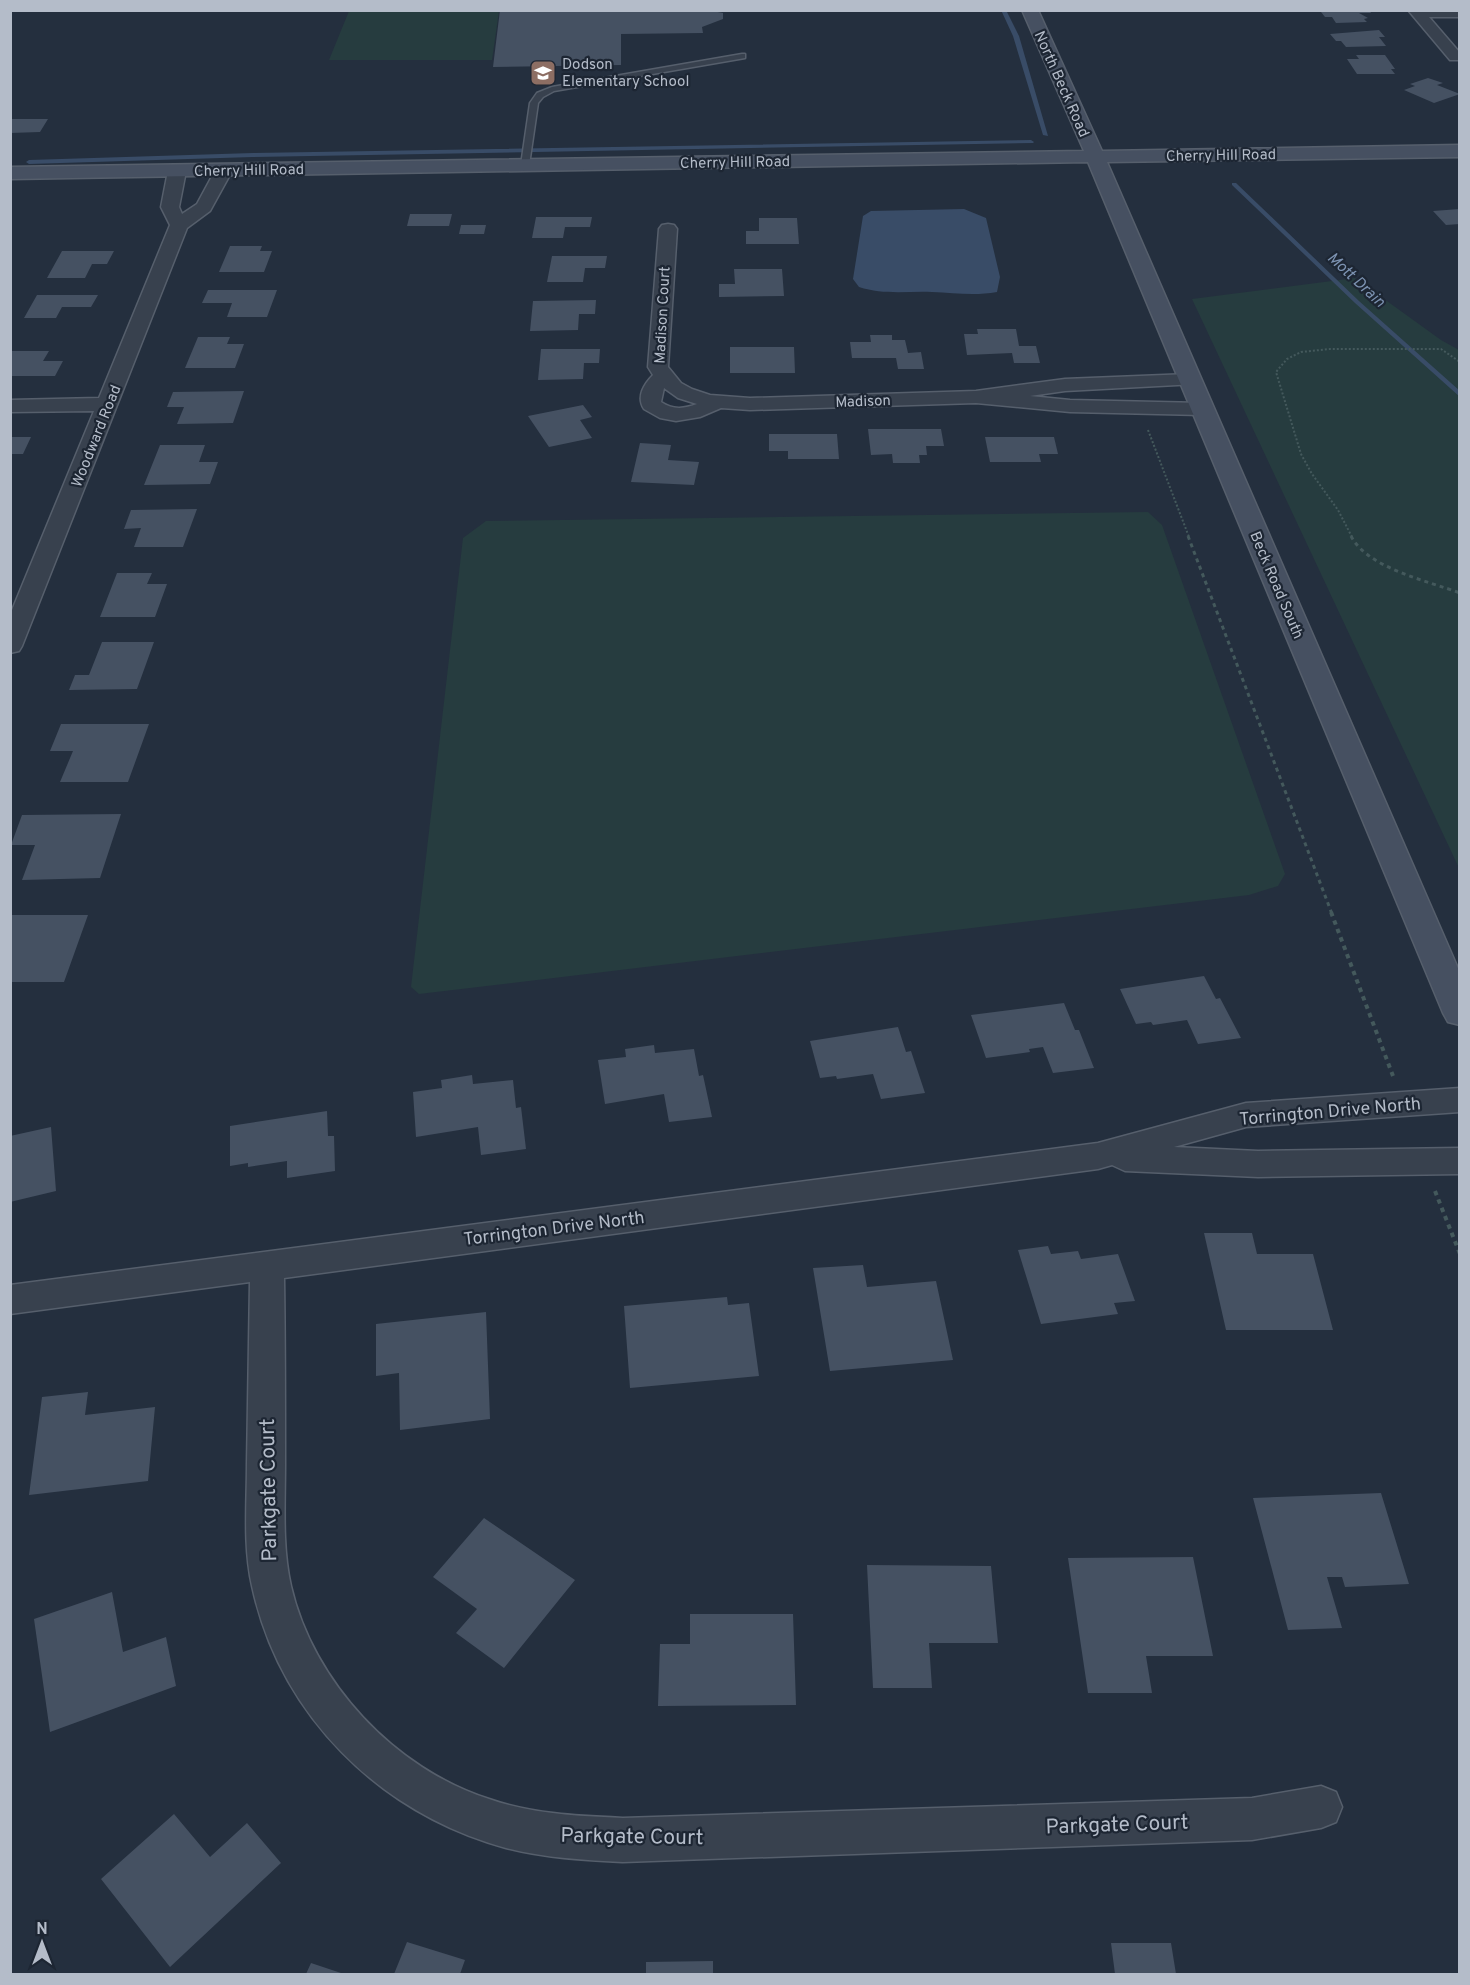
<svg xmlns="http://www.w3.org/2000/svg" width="1470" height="1985" viewBox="0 0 1470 1985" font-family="Overpass,sans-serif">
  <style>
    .green { fill: #263c3f }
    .water { fill: #394c67 }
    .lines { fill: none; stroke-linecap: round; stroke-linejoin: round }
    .stream { fill: #394c67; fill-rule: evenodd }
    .building { fill: #455162 }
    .lane-casing { stroke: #565f6c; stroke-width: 3 }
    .street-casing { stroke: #565f6c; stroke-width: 3 }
    .secondary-casing { stroke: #565f6c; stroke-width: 3 }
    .path-far2 { stroke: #44595c; stroke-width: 2; stroke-dasharray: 2 2; stroke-linecap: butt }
    .path-far1 { stroke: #44595c; stroke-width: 3; stroke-dasharray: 4 4; stroke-linecap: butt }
    .path { stroke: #44595c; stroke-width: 4; stroke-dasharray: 4.5 4.5; stroke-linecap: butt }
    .lane { fill: #38414e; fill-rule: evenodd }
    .street { fill: #38414e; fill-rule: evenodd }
    .secondary { fill: #465061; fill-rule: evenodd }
    .labels { text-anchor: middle; stroke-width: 4.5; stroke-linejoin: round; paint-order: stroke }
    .far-poi-label { font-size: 15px; fill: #b4bcc9; stroke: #1d2633; text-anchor: start }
    .far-street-label { font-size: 15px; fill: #b4bcc9; stroke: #1d2633 }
    .far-water-label { font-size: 16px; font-style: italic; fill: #7c92b1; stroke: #1d2633 }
    .street-label { font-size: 18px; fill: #b4bcc9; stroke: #1d2633 }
    .near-street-label { font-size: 21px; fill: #b4bcc9; stroke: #1d2633 }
  </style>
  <rect width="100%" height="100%" fill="#242f3e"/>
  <path class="green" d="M 349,11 L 499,11 L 492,60 L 329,60 Z
    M 1355,278 L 1441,340 L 1459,350 L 1459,868 L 1192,299 Z
    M 1148,512 L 1162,525 L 1285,874 L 1278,886 L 1249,895 L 419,994 L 411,987 L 463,538 L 486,521 Z"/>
  <path class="water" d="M 964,209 L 986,218 L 1000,277 L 997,292 C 975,296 955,293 932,292 C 907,291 883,295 859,287 L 853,279 L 863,216 L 871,211 Z"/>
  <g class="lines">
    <path class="stream" d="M 1001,10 L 1006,10 L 1019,36 L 1048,136 L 1043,135 L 1013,36 Z
      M 1031,140 L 1034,142 L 1033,143 L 253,157 L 29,164 L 26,162 L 29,160 L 253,153 Z
      M 1232,183 L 1236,183 L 1359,301 L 1460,391 L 1460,397 L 1355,303 L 1232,185 Z"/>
  </g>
  <path class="building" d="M 500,10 L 707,10 L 723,13 L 723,19 L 702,27 L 703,33 L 621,34 L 621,65 L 493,67 Z
    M 1324,10 L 1369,10 L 1371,13 L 1359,13 L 1368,18 L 1364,19 L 1367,22 L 1336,23 L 1332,17 L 1325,17 L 1321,12 L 1325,12 Z
    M 1379,30 L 1385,37 L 1379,37 L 1386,46 L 1346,47 L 1341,41 L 1336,41 L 1330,34 Z
    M 1356,55 L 1385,55 L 1395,69 L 1391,69 L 1395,74 L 1357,74 L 1347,59 L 1359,59 Z
    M 1428,78 L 1443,83 L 1437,85 L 1460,94 L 1434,103 L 1404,90 L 1415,86 L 1410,84 Z
    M 10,119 L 48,119 L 40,132 L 10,133 Z
    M 1460,209 L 1460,224 L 1446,225 L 1433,211 Z
    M 410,214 L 452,214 L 449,226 L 407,226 Z
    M 536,217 L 592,217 L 590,227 L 565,227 L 563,238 L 532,238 Z
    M 759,218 L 797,218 L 799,244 L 746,244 L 746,231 L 759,231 Z
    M 461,225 L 486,225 L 484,234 L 459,234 Z
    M 230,246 L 262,246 L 260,251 L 272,251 L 264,272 L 219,272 Z
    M 62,251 L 114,251 L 107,264 L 92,264 L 85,278 L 47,278 Z
    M 552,256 L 607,256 L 605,268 L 585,268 L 583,282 L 547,282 Z
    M 734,269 L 782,269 L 784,296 L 719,297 L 719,284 L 735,284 Z
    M 208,290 L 277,290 L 267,317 L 227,317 L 232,303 L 202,303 Z
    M 37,295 L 98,295 L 91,307 L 62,307 L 56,318 L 24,318 Z
    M 596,300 L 595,314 L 579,314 L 578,330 L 530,331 L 533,301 Z
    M 977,329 L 1016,329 L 1019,346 L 1036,346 L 1040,363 L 1014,363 L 1012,353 L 967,355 L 964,334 L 978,334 Z
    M 870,335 L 892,335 L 892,340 L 905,340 L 908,353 L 921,352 L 924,369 L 898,369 L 896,358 L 852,358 L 850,342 L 871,342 Z
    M 198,337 L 230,337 L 227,344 L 244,344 L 235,368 L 185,368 Z
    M 730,347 L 794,347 L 795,373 L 730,373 Z
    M 541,349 L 600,349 L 599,363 L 584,363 L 583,379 L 538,380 Z
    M 10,351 L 49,351 L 43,361 L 63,361 L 55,376 L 10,376 Z
    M 244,391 L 233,423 L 177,424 L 184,407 L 167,407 L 173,392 Z
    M 583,405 L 592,417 L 580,420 L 592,438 L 549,447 L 528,416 Z
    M 868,429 L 941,429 L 944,446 L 926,446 L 927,455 L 919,455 L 920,463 L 893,463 L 892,454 L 871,455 Z
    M 769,434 L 837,434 L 839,459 L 788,459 L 788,451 L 769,451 Z
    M 10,437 L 31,437 L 23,454 L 10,454 Z
    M 985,437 L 1054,437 L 1058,454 L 1039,454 L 1041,462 L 990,462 Z
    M 640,443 L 671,445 L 668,460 L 699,462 L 694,485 L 631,482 Z
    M 160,445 L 205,445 L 199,462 L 218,462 L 210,484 L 144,485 Z
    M 197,509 L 183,547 L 134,547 L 141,528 L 124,529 L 131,510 Z
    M 117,573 L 152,573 L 147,584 L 167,584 L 155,617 L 100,617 Z
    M 102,642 L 154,642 L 137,689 L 69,690 L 75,675 L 89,675 Z
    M 61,724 L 149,724 L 128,782 L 60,782 L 73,751 L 50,751 Z
    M 121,814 L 100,878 L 22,880 L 35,845 L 11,845 L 22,815 Z
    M 10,915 L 88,915 L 64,982 L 10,982 Z
    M 1204,976 L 1216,999 L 1220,998 L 1241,1038 L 1198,1044 L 1187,1020 L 1153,1025 L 1151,1022 L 1136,1024 L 1120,989 Z
    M 1064,1003 L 1075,1030 L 1079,1030 L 1094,1068 L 1053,1073 L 1043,1047 L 1029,1049 L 1030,1052 L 986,1058 L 971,1015 Z
    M 898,1027 L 906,1052 L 911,1051 L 925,1093 L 881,1099 L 873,1074 L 837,1079 L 836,1076 L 820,1078 L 810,1041 Z
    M 654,1045 L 655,1053 L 694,1049 L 699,1076 L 703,1075 L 712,1117 L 669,1122 L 664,1094 L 605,1104 L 598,1060 L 626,1057 L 625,1049 Z
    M 472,1075 L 473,1084 L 513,1080 L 516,1108 L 521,1107 L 526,1149 L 481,1155 L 478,1127 L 416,1137 L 413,1092 L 442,1088 L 441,1080 Z
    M 327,1111 L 328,1136 L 334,1136 L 335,1171 L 287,1178 L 287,1161 L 248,1167 L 248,1163 L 230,1166 L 230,1126 Z
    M 51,1127 L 56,1191 L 10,1202 L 10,1136 Z
    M 1204,1233 L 1252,1233 L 1257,1254 L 1313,1254 L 1333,1330 L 1226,1330 Z
    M 1048,1246 L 1051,1254 L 1078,1251 L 1081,1259 L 1118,1254 L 1135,1301 L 1114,1303 L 1118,1314 L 1041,1324 L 1018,1250 Z
    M 863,1265 L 867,1287 L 936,1281 L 953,1360 L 830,1371 L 813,1268 Z
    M 727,1297 L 728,1305 L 749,1303 L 759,1376 L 630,1388 L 624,1306 Z
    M 486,1312 L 490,1419 L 400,1430 L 399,1373 L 376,1376 L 376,1324 Z
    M 88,1392 L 85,1415 L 155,1407 L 148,1481 L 29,1495 L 42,1397 Z
    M 1381,1493 L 1409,1584 L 1345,1587 L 1342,1577 L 1327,1577 L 1342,1628 L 1288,1630 L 1253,1498 Z
    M 484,1518 L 575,1580 L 504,1668 L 456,1633 L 477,1609 L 433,1577 Z
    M 1193,1557 L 1213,1656 L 1146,1656 L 1152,1693 L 1088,1693 L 1068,1558 Z
    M 867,1565 L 991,1566 L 998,1643 L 929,1643 L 932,1688 L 873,1688 Z
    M 112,1592 L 123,1652 L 166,1637 L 176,1686 L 50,1732 L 34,1619 Z
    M 690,1614 L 793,1614 L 796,1705 L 658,1706 L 660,1644 L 690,1644 Z
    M 174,1814 L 210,1857 L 247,1823 L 281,1863 L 170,1967 L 101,1879 Z
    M 407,1942 L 465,1960 L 460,1974 L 394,1974 Z
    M 1111,1943 L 1171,1943 L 1176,1974 L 1115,1974 Z
    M 713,1961 L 713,1974 L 646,1974 L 646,1962 Z
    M 311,1963 L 344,1974 L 306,1974 Z"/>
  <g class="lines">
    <g class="lane-casing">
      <path id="lane" d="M 742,54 L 745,54 L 745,58 L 554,91 L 543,97 L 538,103 L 529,165 L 525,168 L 521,165 L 530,103 L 537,93 L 552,87 Z"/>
    </g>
    <g class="street-casing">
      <path id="street" d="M 1408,10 L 1460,10 L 1460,17 L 1429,17 L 1460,53 L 1460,60 L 1450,60 Z
        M 177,166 L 183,167 L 186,171 L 179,207 L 182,214 L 197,204 L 217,167 L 229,167 L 232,171 L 210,211 L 187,228 L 22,646 L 19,651 L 10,653 L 10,615 L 94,411 L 10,412 L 10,400 L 99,398 L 170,225 L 161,207 L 168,171 L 171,167 Z
        M 668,224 L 674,225 L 677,229 L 668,367 L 681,383 L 692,389 L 710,395 L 750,398 L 976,391 L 1065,379 L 1189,374 L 1196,376 L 1199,380 L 1196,384 L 1065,391 L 1030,396 L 1070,400 L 1202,403 L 1209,405 L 1212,409 L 1209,413 L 1202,415 L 1070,412 L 976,403 L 750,410 L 721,408 L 700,417 L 676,421 L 660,418 L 644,409 C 636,397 644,384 653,375 L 648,367 L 659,229 L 662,225 ZM 664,388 L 678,398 L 697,404 C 684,409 673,410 661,402 Z
        M 1460,1088 L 1460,1112 L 1246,1127 L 1174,1147 L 1258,1151 L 1460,1148 L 1460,1174 L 1258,1177 L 1125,1171 L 1112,1165 L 1098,1169 L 284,1278 C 285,1340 285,1402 285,1464 C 285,1504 282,1546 291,1586 C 313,1682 395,1769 489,1799 C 532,1814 578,1816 623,1818 L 1252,1798 L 1321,1786 L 1336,1792 L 1342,1807 L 1336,1822 L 1321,1828 L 1252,1840 L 623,1862 C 584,1860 544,1858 506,1848 C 379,1813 280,1715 252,1586 C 243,1546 247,1504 247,1464 C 248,1403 249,1343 250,1282 L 10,1314 L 10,1285 L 1098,1143 L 1246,1103 Z"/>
    </g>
    <g class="secondary-casing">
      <path id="secondary" d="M 1022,10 L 1038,10 L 1102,151 L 1460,145 L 1460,157 L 1107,162 L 1460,973 L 1460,1025 L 1448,1022 L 1443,1013 L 1088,162 L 10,179 L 10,167 L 1084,151 Z"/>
    </g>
    <path class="path-far2" d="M 1148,430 L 1189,537
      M 1352,537 L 1338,510 L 1312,474 L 1301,454 L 1276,372 L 1287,359 L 1301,352 L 1330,349 L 1441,349 L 1460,362"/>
    <path class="path-far1" d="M 1188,536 L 1332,914
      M 1351,536 C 1367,568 1428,581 1460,593"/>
    <path class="path" d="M 1331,912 L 1393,1076
      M 1435,1191 L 1460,1254"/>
    <use href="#lane" class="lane"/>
    <use href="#street" class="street"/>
    <use href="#secondary" class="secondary"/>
  </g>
  <defs>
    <g id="school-square" transform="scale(1.35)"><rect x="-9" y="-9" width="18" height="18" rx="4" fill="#8d6e63" stroke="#1d2633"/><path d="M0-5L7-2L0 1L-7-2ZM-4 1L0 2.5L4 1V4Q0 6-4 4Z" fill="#fff"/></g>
  </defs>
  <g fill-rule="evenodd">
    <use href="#school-square" x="543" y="73"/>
  </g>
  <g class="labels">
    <g class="far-poi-label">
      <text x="562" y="69">Dodson<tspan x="562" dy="17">Elementary School</tspan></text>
    </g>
    <g class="far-street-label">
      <text transform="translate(1062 84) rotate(66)" y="5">North Beck Road</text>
      <text transform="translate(1221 155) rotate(-1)" y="5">Cherry Hill Road</text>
      <text transform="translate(735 162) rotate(-1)" y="5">Cherry Hill Road</text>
      <text transform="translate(249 170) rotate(-1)" y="5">Cherry Hill Road</text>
      <text transform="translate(662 315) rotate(-87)" y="5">Madison Court</text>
      <text transform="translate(863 401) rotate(-2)" y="5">Madison</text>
      <text transform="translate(96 436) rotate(-68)" y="5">Woodward Road</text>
      <text transform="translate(1277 585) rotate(67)" y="5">Beck Road South</text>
    </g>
    <g class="far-water-label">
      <text transform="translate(1357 279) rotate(43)" y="6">Mott Drain</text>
    </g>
    <g class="street-label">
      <text transform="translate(1330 1111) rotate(-5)" y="6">Torrington Drive North</text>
      <text transform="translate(554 1228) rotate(-7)" y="6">Torrington Drive North</text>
    </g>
    <g class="near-street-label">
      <text transform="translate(268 1490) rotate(-91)" y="7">Parkgate Court</text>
      <text transform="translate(1117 1824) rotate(-2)" y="7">Parkgate Court</text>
      <text transform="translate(632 1836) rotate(1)" y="7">Parkgate Court</text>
    </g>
  </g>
  <rect width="1470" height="1985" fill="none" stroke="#b4bcc9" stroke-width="24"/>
  <g transform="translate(42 1943)" stroke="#1d2633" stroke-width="4.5" paint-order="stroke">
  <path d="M0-4.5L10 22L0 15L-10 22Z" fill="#b4bcc9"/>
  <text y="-9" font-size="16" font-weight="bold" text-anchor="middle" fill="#b4bcc9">N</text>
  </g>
</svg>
